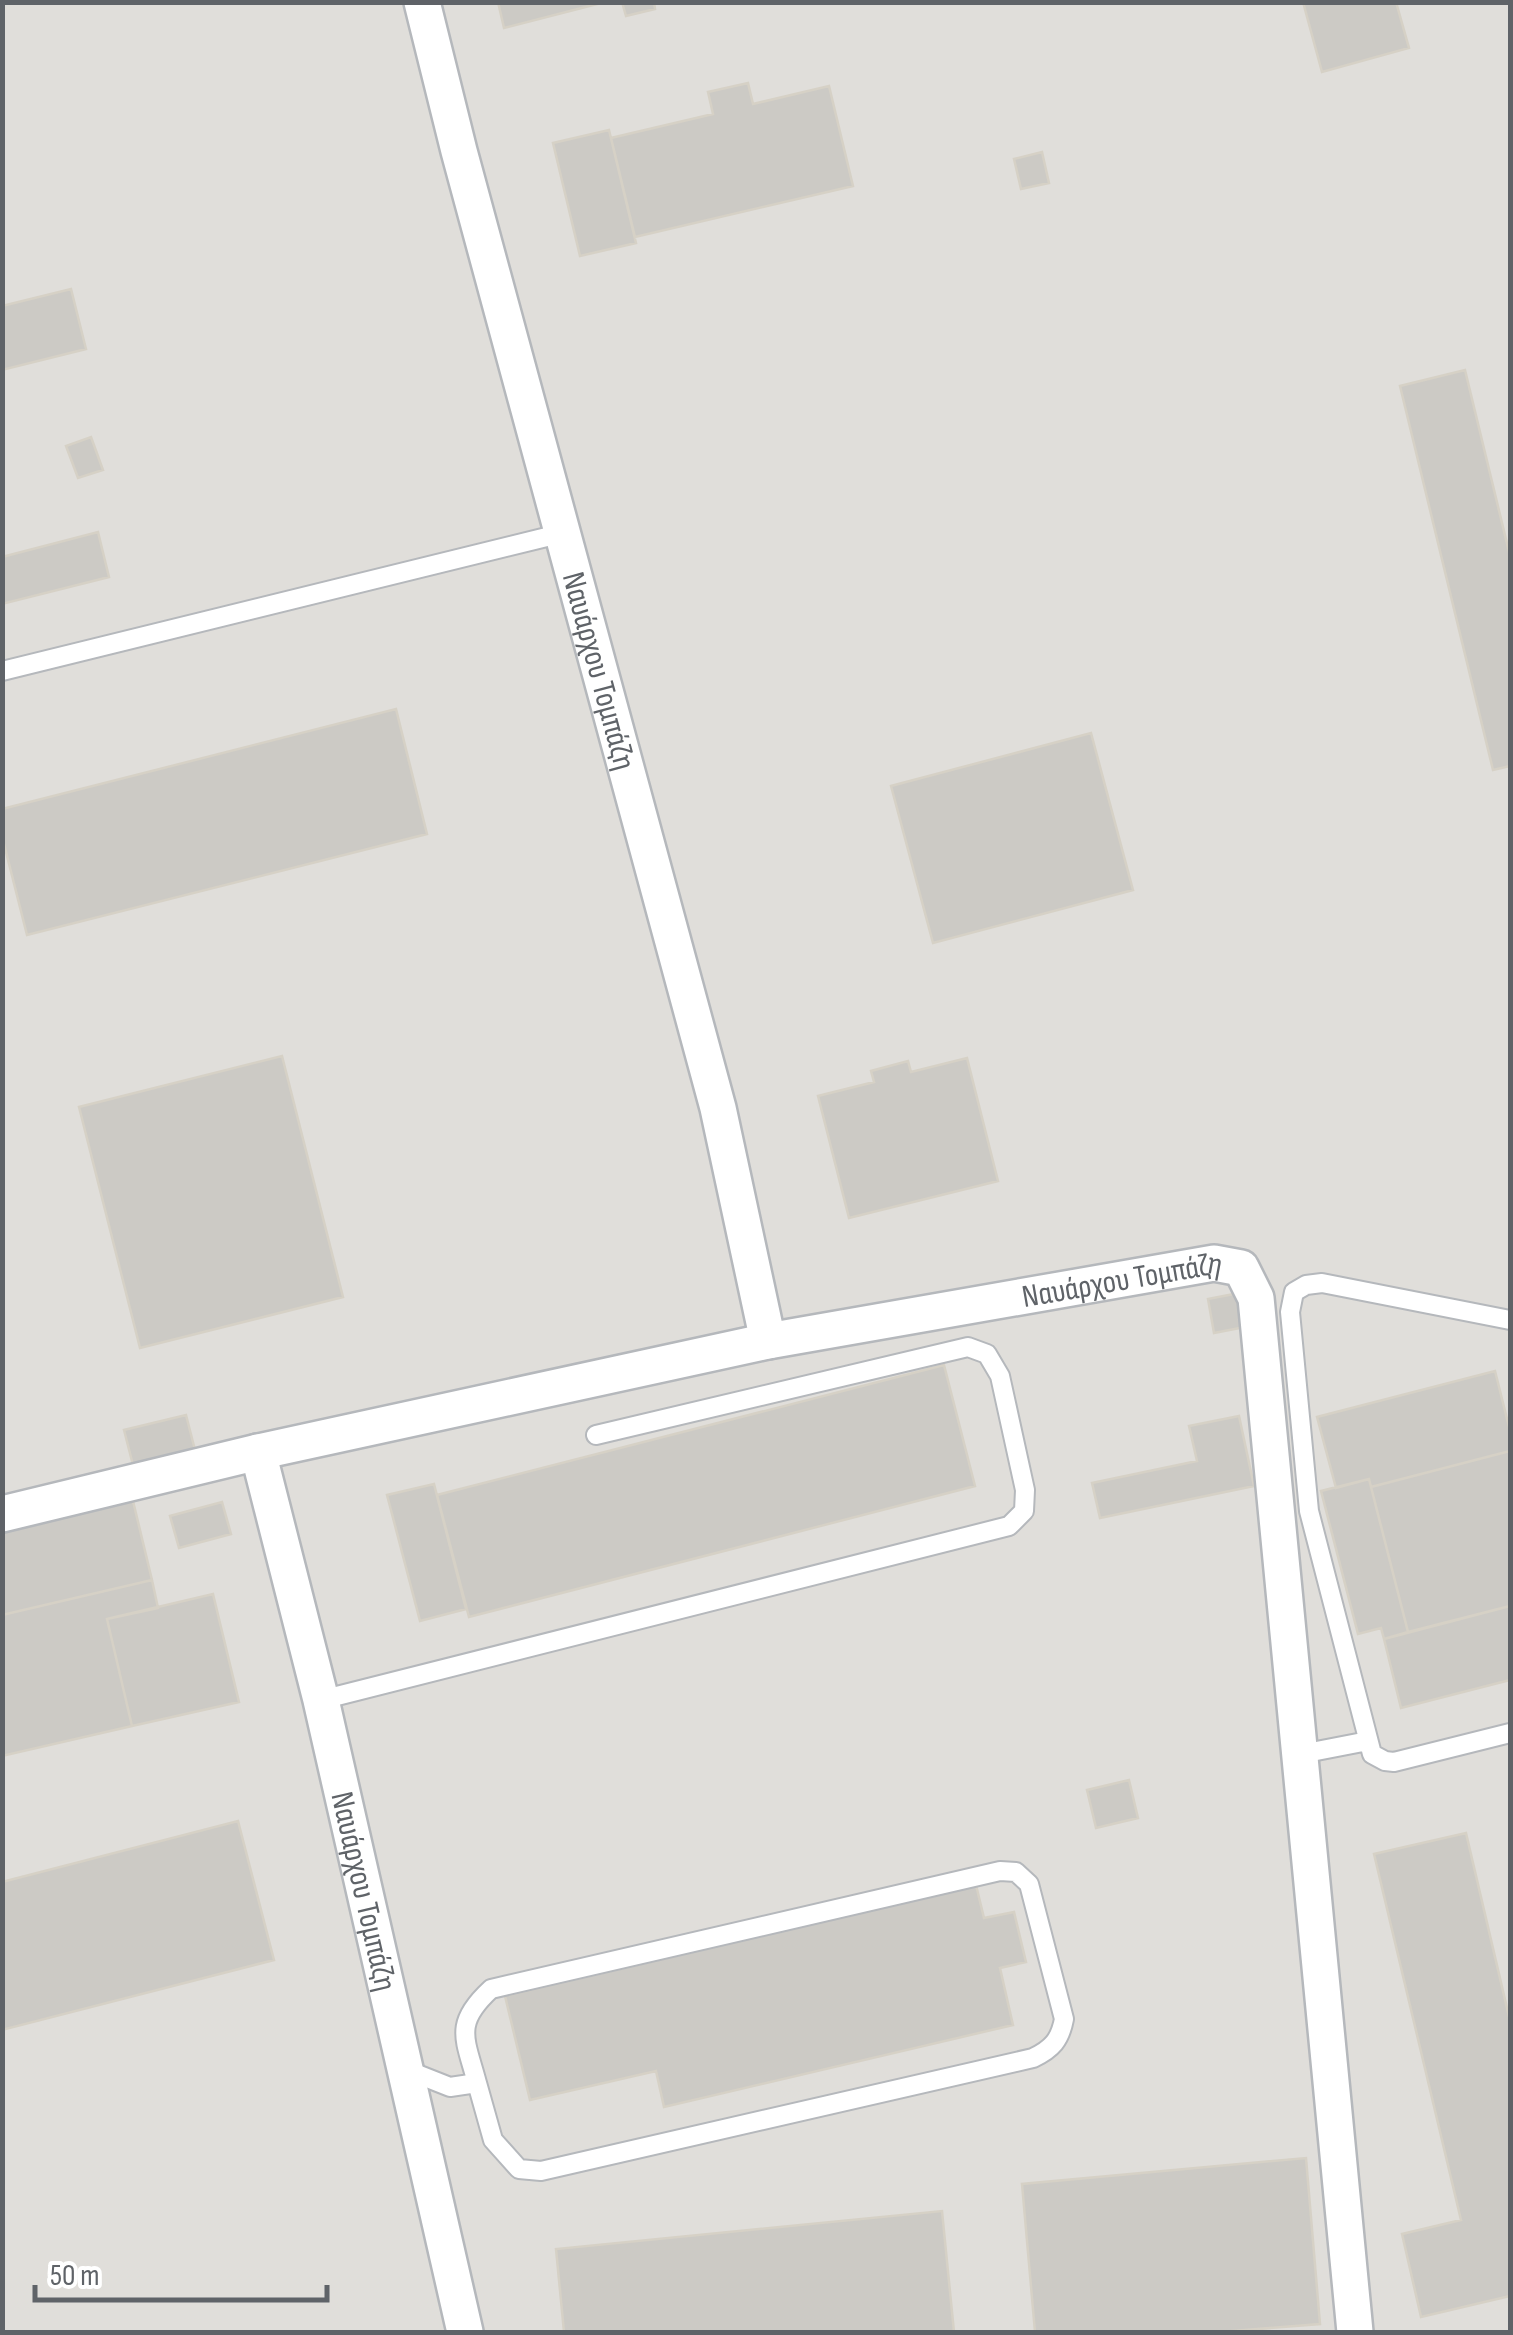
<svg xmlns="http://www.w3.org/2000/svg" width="1513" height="2335" viewBox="0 0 1513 2335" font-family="'Sofia Sans Condensed',sans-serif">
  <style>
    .industrial { fill: #e0deda }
    .building { fill: #cccac5; stroke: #d6d1c6; stroke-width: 2.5 }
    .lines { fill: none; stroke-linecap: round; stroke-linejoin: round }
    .lane-casing { stroke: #b5b8bc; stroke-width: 22 }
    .street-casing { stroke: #b5b8bc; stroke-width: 40 }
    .lane { stroke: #fff; stroke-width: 18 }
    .street { stroke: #fff; stroke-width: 35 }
    .labels { text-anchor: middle; stroke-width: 8; stroke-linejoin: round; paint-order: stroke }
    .street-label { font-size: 32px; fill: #5f6368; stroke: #fff }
  </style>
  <rect width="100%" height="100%" fill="#f1efe8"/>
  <path class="industrial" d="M 3,3 L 1510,3 L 1510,2332 L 3,2332 Z"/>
  <path class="building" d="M 498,2 L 605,2 L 504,28 Z
    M 622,2 L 654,2 L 655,9 L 626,16 Z
    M 1303,2 L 1396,2 L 1409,48 L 1322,72 Z
    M 748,83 L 753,104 L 829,86 L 853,186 L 635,237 L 611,138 L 713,114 L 708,92 Z
    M 609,130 L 636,243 L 580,256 L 553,143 Z
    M 1042,152 L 1049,183 L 1021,189 L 1014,159 Z
    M 71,289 L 86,349 L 2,370 L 2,306 Z
    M 1465,370 L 1510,556 L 1510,766 L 1493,770 L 1400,386 Z
    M 91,437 L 103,470 L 78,478 L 66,446 Z
    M 98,532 L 109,577 L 2,604 L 2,557 Z
    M 396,709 L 427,834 L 27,935 L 2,836 L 2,809 Z
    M 1091,733 L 1133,890 L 933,943 L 891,786 Z
    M 282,1056 L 343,1297 L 140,1348 L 79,1107 Z
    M 967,1058 L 998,1181 L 849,1218 L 818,1096 L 874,1082 L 871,1071 L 908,1061 L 911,1072 Z
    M 1239,1293 L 1245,1327 L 1214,1333 L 1208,1299 Z
    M 944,1365 L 975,1486 L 469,1617 L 437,1495 Z
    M 1495,1371 L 1510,1431 L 1510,1451 L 1371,1487 L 1369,1479 L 1336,1488 L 1317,1417 Z
    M 186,1415 L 195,1450 L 133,1465 L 124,1430 Z
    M 1239,1416 L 1254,1486 L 1100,1518 L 1092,1483 L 1197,1461 L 1189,1426 Z
    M 1510,1451 L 1510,1606 L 1408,1632 L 1371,1487 Z
    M 1369,1479 L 1408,1632 L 1384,1639 L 1381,1628 L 1358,1634 L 1321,1491 Z
    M 434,1484 L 466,1609 L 420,1621 L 387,1495 Z
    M 133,1501 L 152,1580 L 2,1615 L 2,1531 Z
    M 222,1502 L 231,1534 L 179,1548 L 170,1516 Z
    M 152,1580 L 158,1608 L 107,1619 L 132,1726 L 2,1756 L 2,1615 Z
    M 213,1594 L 239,1702 L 132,1726 L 107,1619 Z
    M 1510,1606 L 1510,1680 L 1401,1708 L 1384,1639 Z
    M 1129,1780 L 1138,1818 L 1096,1828 L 1087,1790 Z
    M 238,1821 L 274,1960 L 2,2030 L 2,1882 Z
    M 1466,1833 L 1510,2021 L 1510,2296 L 1421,2317 L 1402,2234 L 1461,2220 L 1374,1854 Z
    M 976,1885 L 984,1918 L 1014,1912 L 1026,1962 L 1000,1968 L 1013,2025 L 664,2107 L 656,2071 L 530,2100 L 505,1996 Z
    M 1306,2158 L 1320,2324 L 1221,2332 L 1035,2332 L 1022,2184 Z
    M 942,2211 L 954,2332 L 564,2332 L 556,2249 Z"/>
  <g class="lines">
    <g class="lane-casing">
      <path id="lane" d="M 2,671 L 563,533
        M 1510,1320 L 1322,1283 L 1306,1285 L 1294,1292 L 1290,1312 L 1309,1511 L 1372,1754 L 1385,1761 L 1394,1762 L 1510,1733
        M 321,1700 L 1009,1526 L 1024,1511 L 1025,1490 L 1000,1376 L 987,1354 L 968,1347 L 596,1435
        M 1301,1754 L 1368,1741
        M 407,2070 L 450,2087 L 477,2083 C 465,2038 453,2024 491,1989 L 1000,1871 L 1016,1872 L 1029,1884 L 1064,2019 C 1060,2040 1052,2049 1033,2058 L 541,2171 L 519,2169 L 493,2140 L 477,2083"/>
    </g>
    <g class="street-casing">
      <g id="street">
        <path id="s1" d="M 422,2 L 459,151 L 718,1108 L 768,1341"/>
        <path id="s2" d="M 258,1452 L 321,1700 L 465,2332"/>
        <path id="s3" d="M 2,1514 L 258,1452 L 768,1341 L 1214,1263 L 1241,1268 L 1256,1298 L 1355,2332"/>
      </g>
    </g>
    <use href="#lane" class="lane"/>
    <use href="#street" class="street"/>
  </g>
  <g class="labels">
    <g class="street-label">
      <text dy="11" stroke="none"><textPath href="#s1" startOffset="692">Ναυάρχου Τομπάζη</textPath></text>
      <text dy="11" stroke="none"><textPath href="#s3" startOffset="1145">Ναυάρχου Τομπάζη</textPath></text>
      <text dy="11" stroke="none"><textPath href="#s2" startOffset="452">Ναυάρχου Τομπάζη</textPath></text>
    </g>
  </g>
  <rect width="1513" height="2335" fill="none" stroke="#5f6368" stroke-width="10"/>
  <path d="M35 2285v15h292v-15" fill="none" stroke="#5f6368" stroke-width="5"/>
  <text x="50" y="2285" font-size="30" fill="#5f6368" stroke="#ffffff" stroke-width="8" paint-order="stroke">50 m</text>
</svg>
